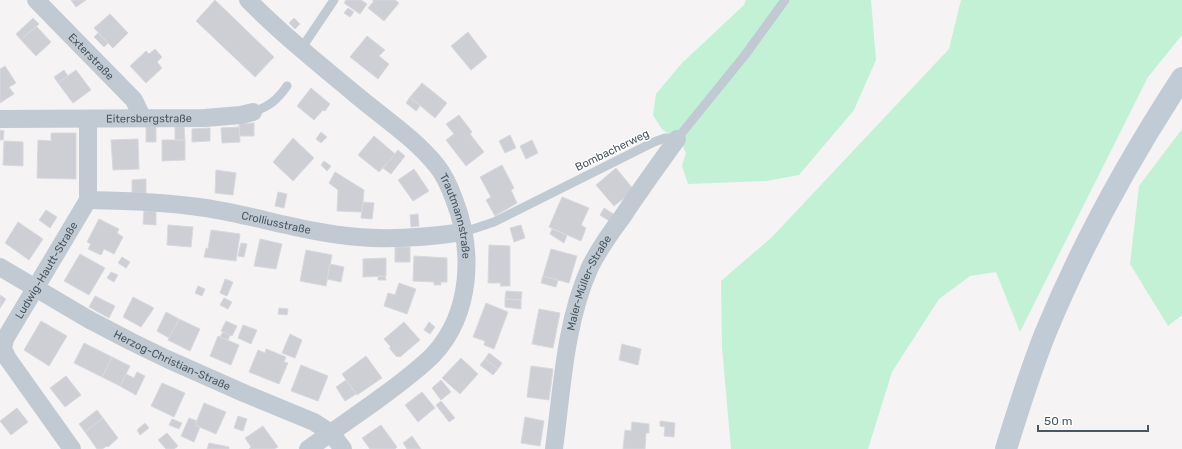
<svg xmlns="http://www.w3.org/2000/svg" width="1182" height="449" viewBox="0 0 1182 449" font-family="Rubik,sans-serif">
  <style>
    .green { fill: #c3f1d5 }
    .building { fill: #cdcfd5; stroke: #d7d9de }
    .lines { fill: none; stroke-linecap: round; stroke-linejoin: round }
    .service { stroke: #c1cad2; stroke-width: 9 }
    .minor { stroke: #c1cad2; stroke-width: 18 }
    .secondary { stroke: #c1cbd6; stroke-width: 22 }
    .labels { text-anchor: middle; stroke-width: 3; stroke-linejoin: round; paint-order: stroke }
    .street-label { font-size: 11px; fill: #4a5661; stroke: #fff }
  </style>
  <rect width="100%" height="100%" fill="#f5f3f3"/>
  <path class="green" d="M 746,0 L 871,0 L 876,60 L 854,110 L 799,175 L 766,181 L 688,184 L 682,166 L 686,153 L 683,147 L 661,128 L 653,115 L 656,94 L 682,63 L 744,5 Z
    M 961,0 L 1182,0 L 1182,35 L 1148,77 L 1020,332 L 996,272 L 970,276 L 939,299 L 892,372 L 868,449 L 731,449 L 722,347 L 721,281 L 772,237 L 949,49 Z
    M 1182,129 L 1182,315 L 1168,326 L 1130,264 L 1139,186 Z"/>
  <path class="building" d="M 71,0 L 86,0 L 76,7 Z
    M 215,0 L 274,57 L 255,77 L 196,21 Z
    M 346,0 L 361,0 L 367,4 L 360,14 L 344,3 Z
    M 372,0 L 395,0 L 399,3 L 384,21 L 368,8 L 374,1 Z
    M 348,8 L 354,12 L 350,17 L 344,13 Z
    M 110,14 L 128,33 L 113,48 L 94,28 Z
    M 33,18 L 39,24 L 21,40 L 16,34 Z
    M 294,18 L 300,24 L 295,29 L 289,23 Z
    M 36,26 L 51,42 L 36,56 L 21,40 Z
    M 468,32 L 487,57 L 471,70 L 451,46 Z
    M 98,33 L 108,43 L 104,47 L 94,37 Z
    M 367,36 L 385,50 L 379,56 L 389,64 L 378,79 L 350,57 Z
    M 155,49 L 162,57 L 157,62 L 162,68 L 146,83 L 130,66 L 146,51 L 149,54 Z
    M 5,66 L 16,83 L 9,87 L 14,94 L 0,103 L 0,69 Z
    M 64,70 L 68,76 L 58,83 L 54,77 Z
    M 76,70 L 91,90 L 73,103 L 58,83 Z
    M 422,83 L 447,103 L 435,118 L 410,97 Z
    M 311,88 L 330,104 L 325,111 L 323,110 L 314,120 L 297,106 Z
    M 410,97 L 420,106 L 416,111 L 406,103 Z
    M 459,115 L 472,132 L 470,134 L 484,152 L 466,166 L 446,140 L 454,134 L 446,124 Z
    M 254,123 L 254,136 L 240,136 L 239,124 Z
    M 146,127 L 156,127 L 156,142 L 146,142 Z
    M 175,127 L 184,127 L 185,140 L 175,140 Z
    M 239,127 L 240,142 L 222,143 L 221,128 Z
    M 210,128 L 210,141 L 192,142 L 192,129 Z
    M 0,130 L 4,131 L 3,140 L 0,140 Z
    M 321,132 L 327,137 L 321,143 L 316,139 Z
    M 51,133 L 76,133 L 76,179 L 37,178 L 38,140 L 51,141 Z
    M 510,135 L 516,148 L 505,153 L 499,141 Z
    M 374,136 L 395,154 L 379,172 L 358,155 Z
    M 293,138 L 314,158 L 293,181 L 273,162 Z
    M 138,139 L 139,169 L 113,170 L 111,140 Z
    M 162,140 L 185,140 L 185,160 L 162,161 Z
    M 532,140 L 538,153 L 526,159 L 520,146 Z
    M 4,141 L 23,142 L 23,166 L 3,165 Z
    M 398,150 L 405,156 L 391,174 L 383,168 Z
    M 324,161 L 331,166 L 327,171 L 321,165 Z
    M 502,165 L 514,188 L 511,190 L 517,203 L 495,216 L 486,200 L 491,197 L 480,177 Z
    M 616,168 L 634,190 L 614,206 L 596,185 Z
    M 414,169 L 429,191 L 413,201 L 398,180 Z
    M 216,170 L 236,173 L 233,195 L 215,193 Z
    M 335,172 L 364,190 L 362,212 L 337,211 L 338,190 L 329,183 Z
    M 146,179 L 146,193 L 132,193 L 132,180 Z
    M 278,192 L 287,194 L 284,208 L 275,206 Z
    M 562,197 L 589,208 L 581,225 L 586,228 L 581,241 L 549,227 Z
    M 363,202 L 374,203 L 372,219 L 361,218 Z
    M 604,208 L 615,215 L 611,222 L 600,215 Z
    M 46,210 L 57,217 L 50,228 L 39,220 Z
    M 144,211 L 156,212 L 156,225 L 143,224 Z
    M 418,214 L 419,226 L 411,227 L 410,215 Z
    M 99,219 L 119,229 L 117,233 L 123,237 L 114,254 L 104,249 L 101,255 L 88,249 L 91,244 L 87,242 Z
    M 18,222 L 43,239 L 29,260 L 5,243 Z
    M 168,225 L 193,227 L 191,247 L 167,245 Z
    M 521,225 L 525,238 L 514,242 L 510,228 Z
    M 552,229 L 567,235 L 564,243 L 550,234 Z
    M 211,230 L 240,234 L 236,261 L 204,257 L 206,248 L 208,249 Z
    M 260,239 L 282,244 L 276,269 L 254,266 Z
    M 241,243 L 247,244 L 244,257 L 238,256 Z
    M 489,245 L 510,246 L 510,286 L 500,286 L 501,283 L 488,283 Z
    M 395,247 L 410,247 L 410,262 L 395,262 Z
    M 551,249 L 577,256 L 569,283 L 543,276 Z
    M 306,250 L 332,255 L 326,286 L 300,281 Z
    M 80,254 L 105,268 L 89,295 L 64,281 Z
    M 414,256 L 447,258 L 447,282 L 441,282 L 441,285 L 434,285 L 434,282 L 413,281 Z
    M 122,257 L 130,262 L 126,268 L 118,263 Z
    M 386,258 L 386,276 L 363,277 L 363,259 Z
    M 330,264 L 344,267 L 341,282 L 327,279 Z
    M 111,272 L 118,275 L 114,282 L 107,278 Z
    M 378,276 L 385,276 L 386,280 L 378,280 Z
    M 543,276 L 558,280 L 556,287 L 541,283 Z
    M 225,279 L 233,282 L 227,296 L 220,293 Z
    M 399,283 L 416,289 L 407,314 L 384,306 L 388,293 L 395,295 Z
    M 198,286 L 205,289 L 202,296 L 195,293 Z
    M 506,291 L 522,292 L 521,300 L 505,299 Z
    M 0,295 L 6,299 L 0,308 Z
    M 95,296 L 115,306 L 109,318 L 89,307 Z
    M 133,297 L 154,308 L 141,327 L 123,317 Z
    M 224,298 L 232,302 L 228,309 L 220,305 Z
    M 505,299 L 521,300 L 521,309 L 505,307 Z
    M 486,303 L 508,312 L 494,349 L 484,345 L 485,341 L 473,337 Z
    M 279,308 L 288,309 L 287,315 L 278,314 Z
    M 539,309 L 560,313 L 553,348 L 532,344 Z
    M 166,312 L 179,319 L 169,338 L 157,331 Z
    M 179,319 L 200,329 L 190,351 L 168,340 Z
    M 41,321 L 67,336 L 49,366 L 24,350 Z
    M 226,321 L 237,326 L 232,336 L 221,331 Z
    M 404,322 L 420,340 L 400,357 L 398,356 L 397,357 L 389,348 L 391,347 L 384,339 Z
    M 429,322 L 435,327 L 430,334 L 424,330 Z
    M 243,325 L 257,330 L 251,344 L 238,338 Z
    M 223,332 L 230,335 L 228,340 L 220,337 Z
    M 290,334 L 302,340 L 295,358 L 282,353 Z
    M 218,336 L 239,345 L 231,365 L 210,356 Z
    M 84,343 L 112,357 L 102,377 L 74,363 Z
    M 622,344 L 641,349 L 638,365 L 619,360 Z
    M 266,349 L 286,357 L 284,362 L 288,363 L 279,384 L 249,372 L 258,350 L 265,353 Z
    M 489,353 L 502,363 L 498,369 L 485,359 Z
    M 366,356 L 382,378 L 357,395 L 342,374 Z
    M 112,357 L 130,366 L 120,386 L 102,377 Z
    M 461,358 L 478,374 L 460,394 L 442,378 Z
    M 485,359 L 498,369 L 493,375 L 480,365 Z
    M 301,365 L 328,376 L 318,401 L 291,391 Z
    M 531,366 L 553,369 L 549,400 L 527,397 Z
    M 137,372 L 145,376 L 136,395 L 120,386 L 126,374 L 134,378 Z
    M 66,376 L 81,395 L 65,407 L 50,388 Z
    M 346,380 L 356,394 L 345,401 L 336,387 Z
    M 441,380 L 451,392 L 441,400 L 432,388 Z
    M 162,383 L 185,393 L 174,417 L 151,406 Z
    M 422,392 L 435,408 L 418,422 L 405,405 Z
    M 441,401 L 455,418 L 449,422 L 436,405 Z
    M 204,403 L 226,412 L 216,434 L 195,425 Z
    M 17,408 L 28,422 L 11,435 L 0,421 Z
    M 97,410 L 103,418 L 85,432 L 79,424 Z
    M 238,416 L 247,419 L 243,431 L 234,428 Z
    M 525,417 L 544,421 L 540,446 L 521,443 Z
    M 103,418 L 118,438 L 108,447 L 107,446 L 102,449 L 97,449 L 85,432 Z
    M 189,418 L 197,421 L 195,425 L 200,427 L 194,442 L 181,436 Z
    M 172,419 L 182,423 L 179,429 L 169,425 Z
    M 660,421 L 675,423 L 674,437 L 664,436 L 665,427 L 660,426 Z
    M 632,422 L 649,424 L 649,433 L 646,433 L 645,449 L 623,449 L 625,430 L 631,431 Z
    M 145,423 L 149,428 L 140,435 L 137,430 Z
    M 381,425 L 397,447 L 395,449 L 370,449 L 362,438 Z
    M 263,426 L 278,447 L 274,449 L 249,449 L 251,447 L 245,438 Z
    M 167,433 L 178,446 L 174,449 L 166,449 L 158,440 Z
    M 412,436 L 421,449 L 407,449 L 403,443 Z
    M 209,443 L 229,447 L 229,449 L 207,449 Z"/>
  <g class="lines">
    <path class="service" d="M 301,49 L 334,0
      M 253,112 C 270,106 277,100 287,86
      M 464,232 L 494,222 L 654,142 L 665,138 L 677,139 L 745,55 L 785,0"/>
    <g class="minor">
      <path id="s1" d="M 36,0 L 134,100 L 142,117"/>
      <path id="s2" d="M 248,0 C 285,37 326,70 366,103 C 391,123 418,142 437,166 C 445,176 450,188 454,199 C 474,250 472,313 433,355 C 416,372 395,387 376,401 C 353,417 331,433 308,449"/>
      <path id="s3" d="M 0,119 L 205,118 L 241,115 L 253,112"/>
      <path id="s4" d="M 88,200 C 127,201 167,202 206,208 C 257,216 307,233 358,237 C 393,240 429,237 464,232"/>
      <path id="s5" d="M 0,267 L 88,319 L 130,341 L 167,359 L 246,394 L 314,422 L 331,433 L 343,449"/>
      <path id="s6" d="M 72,449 L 8,359 L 3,349 L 5,339 L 88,200 L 88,119"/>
      <path id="s7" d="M 554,449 C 562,389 565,322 590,267 C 599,249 611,232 623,216 C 640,190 659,164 677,139"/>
    </g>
    <path class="secondary" d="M 1006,449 C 1018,410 1030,372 1045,334 C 1082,244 1129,159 1182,78"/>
  </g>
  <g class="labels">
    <g class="street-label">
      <text dy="4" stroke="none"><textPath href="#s1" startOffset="79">Exterstraße</textPath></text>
      <text dy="4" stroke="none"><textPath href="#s3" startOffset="149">Eitersbergstraße</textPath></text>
      <text transform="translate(612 150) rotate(-26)" y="4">Bombacherweg</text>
      <text dy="4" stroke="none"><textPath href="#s2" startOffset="306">Trautmannstraße</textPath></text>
      <text dy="4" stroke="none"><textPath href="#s4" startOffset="190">Crolliusstraße</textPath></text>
      <text dy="4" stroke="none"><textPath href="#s6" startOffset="212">Ludwig-Hautt-Straße</textPath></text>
      <text dy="4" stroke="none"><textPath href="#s7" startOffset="171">Maler-Müller-Straße</textPath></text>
      <text dy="4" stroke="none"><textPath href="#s5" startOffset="196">Herzog-Christian-Straße</textPath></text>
    </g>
  </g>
  <path d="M1038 425v6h110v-6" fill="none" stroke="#4a5661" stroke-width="2"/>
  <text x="1044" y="425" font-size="12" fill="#4a5661" stroke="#ffffff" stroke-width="3" paint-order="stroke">50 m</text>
</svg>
